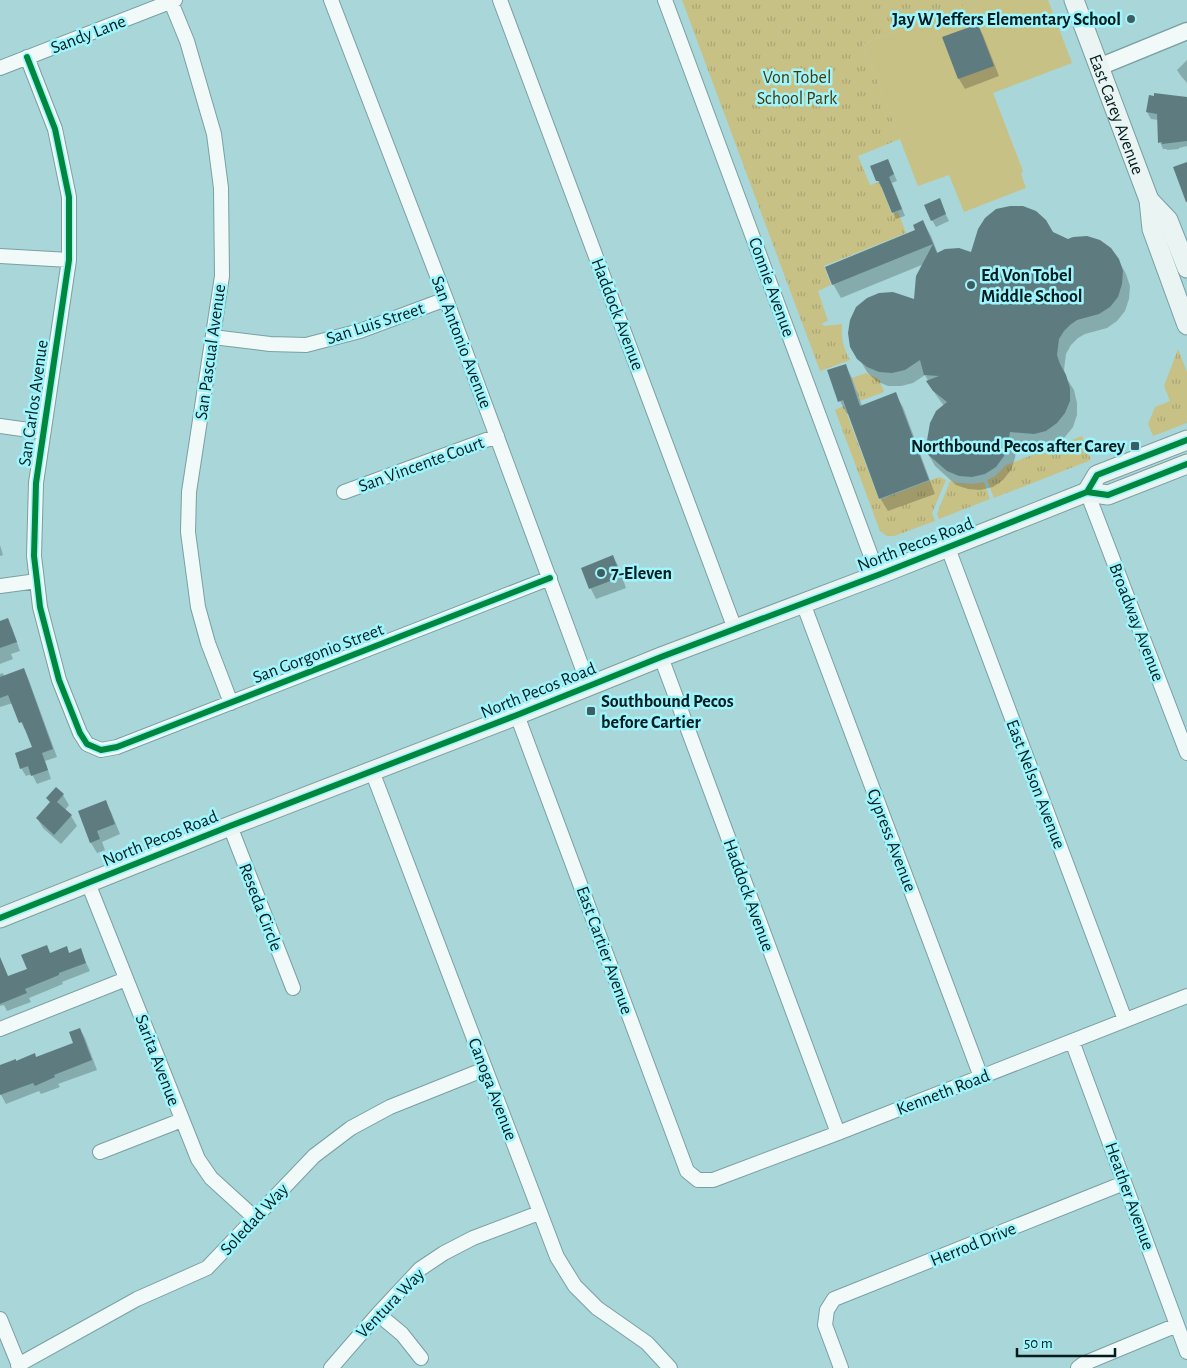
<svg xmlns="http://www.w3.org/2000/svg" width="1187" height="1368" viewBox="0 0 1187 1368" font-family="'Alegreya Sans',sans-serif">
  <style>
    .grass { fill: url(#grass-tufts) }
    .pitch { fill: #c8c186 }
    .shadow { fill: #0003 }
    .building { fill: #5e7c80 }
    .lines { fill: none; stroke-linecap: round; stroke-linejoin: round }
    .minor-casing { stroke: #7aa0a2; stroke-width: 16 }
    .tertiary-casing { stroke: #7aa0a2; stroke-width: 19 }
    .secondary-casing { stroke: #7aa0a2; stroke-width: 21 }
    .minor { stroke: #f2f9f9; stroke-width: 14 }
    .tertiary { stroke: #f2f9f9; stroke-width: 16 }
    .secondary { stroke: #eaf4f2; stroke-width: 19 }
    .cycleway-casing { stroke: #a0f5fc; stroke-width: 9 }
    .cycleway { stroke: #00873e; stroke-width: 6 }
    .poi-dot { fill: #3c5e60; stroke: #a0f5fc; stroke-width: 2 }
    .labels { text-anchor: middle; stroke-width: 5; stroke-linejoin: round; paint-order: stroke }
    .poi-label { font-size: 18px; font-weight: bold; fill: #021d1f; stroke: #a0f5fc; text-anchor: start }
    .street-label { font-size: 18px; fill: #021d1f; stroke: #a0f5fc }
    .park-label { font-size: 18px; fill: #4b3606; stroke: #a0f5fc }
  </style>
  <defs>
    <pattern id="grass-tufts" width="24" height="20" patternUnits="userSpaceOnUse" patternTransform="scale(1.25)"><rect width="24" height="20" fill="#c8c186"/><path d="M3 7l-1-3M5 7V3M7 7l1-3M15 17l-1-3M17 17v-4M19 17l1-3" fill="none" stroke="#aaa573"/></pattern>
  </defs>
  <rect width="100%" height="100%" fill="#a8d6d9"/>
  <path class="grass" d="M 682,0 L 978,0 L 863,44 L 900,139 L 858,156 L 870,185 L 879,182 L 892,214 L 898,212 L 906,233 L 824,266 L 831,285 L 818,291 L 828,321 L 822,323 L 824,326 L 842,324 C 841,338 843,348 850,360 L 820,371 Z
    M 1178,349 L 1187,372 L 1187,423 L 1153,436 L 1148,424 L 1155,407 L 1170,401 L 1164,386 Z
    M 866,373 L 879,379 L 884,392 L 860,401 L 852,378 Z
    M 844,406 L 879,500 L 939,477 L 946,480 L 932,513 L 935,521 L 894,536 L 887,536 L 880,531 L 835,410 Z
    M 1082,436 L 1091,460 L 994,498 L 987,480 L 995,476 L 1006,465 Z
    M 950,481 C 963,484 971,485 984,482 L 990,499 L 939,519 L 937,514 Z"/>
  <path class="pitch" d="M 978,0 L 1048,0 L 1072,63 L 993,93 L 1023,171 L 1021,174 L 1026,188 L 964,212 L 949,175 L 918,186 L 863,44 Z"/>
  <path class="shadow" d="M 977,25 L 983,35 L 999,76 L 965,89 L 959,79 Z
    M 1187,60 L 1187,83 L 1181,76 L 1177,70 Z
    M 1187,99 L 1187,146 L 1179,148 L 1179,149 L 1167,150 L 1167,149 L 1163,149 L 1160,142 L 1158,120 L 1151,119 L 1147,112 Z
    M 888,160 L 897,181 L 892,183 L 905,216 L 896,219 L 882,187 L 881,187 L 878,181 Z
    M 939,200 L 949,221 L 936,227 L 932,220 Z
    M 923,222 L 931,236 L 938,254 L 972,254 L 1052,232 L 1068,240 L 1118,259 L 1126,274 L 1130,286 L 1129,299 L 1125,311 L 1117,321 L 1107,328 L 1085,334 L 1078,338 L 1071,345 L 1066,354 L 1064,370 L 1067,379 L 1074,390 L 1077,403 L 1077,415 L 1073,427 L 1065,437 L 1054,444 L 1042,447 L 1017,445 L 1015,458 L 1011,470 L 1003,480 L 993,487 L 980,490 L 968,489 L 956,485 L 935,466 L 927,452 L 944,406 L 936,395 L 925,375 L 913,383 L 901,386 L 888,386 L 876,381 L 867,372 L 852,346 L 915,301 L 924,264 L 841,298 L 833,284 L 917,231 Z
    M 845,365 L 852,378 L 862,406 L 895,394 L 903,407 L 935,494 L 888,511 L 880,498 L 849,414 L 847,414 L 840,401 Z
    M 0,545 L 3,555 L 0,556 Z
    M 613,557 L 619,567 L 626,588 L 596,599 L 591,589 L 583,569 Z
    M 7,620 L 12,628 L 20,651 L 11,654 L 13,659 L 0,664 L 0,622 Z
    M 23,670 L 28,678 L 57,757 L 45,761 L 51,779 L 37,784 L 32,774 L 26,776 L 21,768 L 34,748 L 27,730 L 25,730 L 21,722 L 13,703 L 0,707 L 0,674 L 3,673 L 4,676 Z
    M 63,795 L 69,805 L 65,810 L 71,816 L 77,826 L 61,844 L 43,828 L 37,818 Z
    M 105,802 L 111,812 L 120,834 L 102,842 L 105,850 L 97,853 L 91,843 L 79,812 Z
    M 46,946 L 51,954 L 66,948 L 70,954 L 80,950 L 90,971 L 62,982 L 63,984 L 29,998 L 31,1002 L 7,1011 L 4,1005 L 0,1006 L 0,973 L 8,977 L 29,969 Z
    M 80,1029 L 85,1038 L 97,1070 L 58,1084 L 60,1087 L 41,1094 L 39,1091 L 6,1104 L 0,1093 L 0,1066 L 36,1058 L 75,1044 Z"/>
  <path class="building" d="M 978,24 L 994,66 L 958,79 L 942,37 Z
    M 1154,93 L 1187,97 L 1187,141 L 1162,144 L 1162,142 L 1158,143 L 1157,114 L 1146,112 L 1149,95 L 1154,96 Z
    M 888,159 L 894,174 L 889,177 L 902,209 L 892,213 L 879,181 L 876,181 L 870,166 Z
    M 1187,162 L 1187,202 L 1186,202 L 1173,167 Z
    M 940,198 L 946,214 L 931,221 L 924,205 Z
    M 1010,206 L 1023,206 L 1036,211 L 1046,220 L 1053,232 L 1068,239 L 1073,237 L 1087,236 L 1100,240 L 1111,248 L 1119,259 L 1123,271 L 1122,284 L 1118,297 L 1110,307 L 1099,314 L 1077,320 L 1070,325 L 1064,331 L 1059,339 L 1057,355 L 1060,364 L 1066,375 L 1070,388 L 1070,401 L 1065,413 L 1057,423 L 1046,431 L 1034,434 L 1010,432 L 1008,444 L 1004,456 L 996,467 L 985,474 L 972,477 L 959,476 L 947,471 L 925,452 L 930,423 L 936,411 L 947,402 L 933,391 L 926,381 L 939,376 L 924,375 L 920,360 L 905,370 L 892,373 L 879,372 L 867,367 L 857,359 L 850,347 L 848,333 L 850,320 L 856,307 L 867,298 L 879,293 L 893,292 L 914,299 L 916,276 L 933,244 L 832,285 L 825,267 L 915,230 L 913,225 L 923,220 L 937,253 L 945,249 L 959,248 L 971,252 L 978,229 L 985,218 L 996,209 Z
    M 846,364 L 860,406 L 896,392 L 929,480 L 879,499 L 843,400 L 838,402 L 827,370 Z
    M 613,555 L 621,577 L 589,589 L 581,568 Z
    M 8,618 L 17,642 L 0,648 L 0,621 Z
    M 24,668 L 53,749 L 42,753 L 48,770 L 31,776 L 28,766 L 20,769 L 15,753 L 32,747 L 22,722 L 19,723 L 8,695 L 0,698 L 0,677 Z
    M 56,787 L 64,794 L 57,802 L 72,815 L 54,835 L 36,818 L 50,802 L 46,798 Z
    M 106,800 L 115,824 L 97,831 L 100,839 L 90,843 L 78,811 Z
    M 47,945 L 50,953 L 67,946 L 69,953 L 81,948 L 86,963 L 59,973 L 59,975 L 25,989 L 27,993 L 0,1004 L 0,957 L 8,976 L 27,969 L 21,955 Z
    M 80,1028 L 92,1060 L 54,1075 L 55,1077 L 35,1086 L 33,1083 L 0,1095 L 0,1065 L 16,1059 L 16,1061 L 35,1053 L 36,1057 L 73,1043 L 69,1032 Z"/>
  <g class="lines">
    <g class="minor-casing">
      <path id="minor" d="M 331,0 L 446,299 L 589,686
        M 500,0 L 735,629
        M 665,0 L 878,575
        M 171,2 L 187,41 L 214,134 L 221,188 L 222,276 L 189,492 L 188,532 L 198,607 L 208,643 L 231,703
        M 27,57 L 55,129 L 69,197 L 69,260 L 36,483 L 34,556 L 37,581 L 40,607 L 59,680 L 80,733 L 87,744 L 101,750 L 117,747 L 550,578
        M 0,68 L 175,0
        M 0,256 L 69,260
        M 213,337 L 270,344 L 306,345 L 360,331 L 446,299
        M 0,426 L 43,432
        M 344,492 L 497,436
        M 1087,492 L 1187,753
        M 948,548 L 1125,1020
        M 0,586 L 37,581
        M 803,603 L 981,1077
        M 661,657 L 838,1133
        M 517,715 L 687,1171 L 698,1180 L 713,1180 L 838,1133 L 1187,996
        M 372,771 L 557,1257 L 575,1286 L 597,1308 L 647,1343 L 670,1368
        M 230,826 L 293,988
        M 88,883 L 198,1159 L 211,1178 L 255,1218
        M 0,1029 L 126,979
        M 1072,1041 L 1187,1352
        M 100,1152 L 182,1120
        M 378,1314 L 402,1334 L 421,1358
        M 0,1319 L 20,1368
        M 18,1365 L 137,1299 L 207,1268 L 314,1156 L 351,1128 L 390,1107 L 485,1069
        M 331,1368 L 378,1314 L 420,1269 L 444,1253 L 473,1238 L 539,1213
        M 841,1368 L 825,1325 L 827,1310 L 834,1299 L 1124,1183
        M 1078,1368 L 1083,1364 L 1177,1325"/>
    </g>
    <g class="tertiary-casing">
      <path id="tertiary" d="M 1099,67 L 1187,31"/>
    </g>
    <g class="secondary-casing">
      <g id="secondary">
        <path id="s1" d="M 1074,0 L 1149,200 L 1152,229 L 1187,325"/>
        <path d="M 1149,200 L 1168,220 L 1187,268"/>
        <path d="M 1087,492 L 1097,475 L 1187,440"/>
        <path d="M 0,918 L 230,826 L 517,715 L 661,657 L 878,575 L 1087,492 L 1108,495 L 1187,464"/>
      </g>
    </g>
    <use href="#minor" class="minor"/>
    <use href="#tertiary" class="tertiary"/>
    <use href="#secondary" class="secondary"/>
    <g class="cycleway-casing">
      <path id="cycleway" d="M 27,57 L 55,129 L 69,197 L 69,260 L 36,483 L 34,556 L 37,581 L 40,607 L 59,680 L 80,733 L 87,744 L 101,750 L 117,747 L 550,578
        M 1087,492 L 1097,475 L 1187,440
        M 0,918 L 230,826 L 517,715 L 661,657 L 878,575 L 1087,492 L 1108,495 L 1187,464"/>
    </g>
    <use href="#cycleway" class="cycleway"/>
  </g>
  <g class="poi-dot">
    <circle cx="1131" cy="19" r="5"/>
    <circle cx="971" cy="285" r="5"/>
    <rect x="1130" y="441" width="10" height="10" rx="2.5"/>
    <circle cx="601" cy="573" r="5"/>
    <rect x="586" y="706" width="10" height="10" rx="2.5"/>
  </g>
  <g class="labels">
    <g class="poi-label">
      <text x="1121" y="25" text-anchor="end">Jay W Jeffers Elementary School</text>
      <text x="981" y="281">Ed Von Tobel<tspan x="981" dy="21">Middle School</tspan></text>
      <text x="1125" y="452" text-anchor="end">Northbound Pecos after Carey</text>
      <text x="611" y="579">7-Eleven</text>
      <text x="601" y="707">Southbound Pecos<tspan x="601" dy="21">before Cartier</tspan></text>
    </g>
    <g class="street-label">
      <text transform="translate(88 34) rotate(-21)" y="6">Sandy Lane</text>
      <text dy="6" stroke="none"><textPath href="#s1" startOffset="122">East Carey Avenue</textPath></text>
      <text transform="translate(772 287) rotate(70)" y="6">Connie Avenue</text>
      <text transform="translate(618 314) rotate(69)" y="6">Haddock Avenue</text>
      <text transform="translate(375 323) rotate(-18)" y="6">San Luis Street</text>
      <text transform="translate(462 342) rotate(69)" y="6">San Antonio Avenue</text>
      <text transform="translate(210 352) rotate(-82)" y="6">San Pascual Avenue</text>
      <text transform="translate(33 403) rotate(-82)" y="6">San Carlos Avenue</text>
      <text transform="translate(421 464) rotate(-20)" y="6">San Vincente Court</text>
      <text transform="translate(915 544) rotate(-21)" y="6">North Pecos Road</text>
      <text transform="translate(1137 622) rotate(69)" y="6">Broadway Avenue</text>
      <text transform="translate(318 653) rotate(-21)" y="6">San Gorgonio Street</text>
      <text transform="translate(538 690) rotate(-22)" y="6">North Pecos Road</text>
      <text transform="translate(1036 784) rotate(69)" y="6">East Nelson Avenue</text>
      <text transform="translate(160 838) rotate(-22)" y="6">North Pecos Road</text>
      <text transform="translate(892 840) rotate(69)" y="6">Cypress Avenue</text>
      <text transform="translate(749 895) rotate(70)" y="6">Haddock Avenue</text>
      <text transform="translate(261 907) rotate(69)" y="6">Reseda Circle</text>
      <text transform="translate(605 950) rotate(70)" y="6">East Cartier Avenue</text>
      <text transform="translate(158 1060) rotate(69)" y="6">Sarita Avenue</text>
      <text transform="translate(493 1089) rotate(69)" y="6">Canoga Avenue</text>
      <text transform="translate(943 1092) rotate(-21)" y="6">Kenneth Road</text>
      <text transform="translate(1130 1196) rotate(70)" y="6">Heather Avenue</text>
      <text transform="translate(254 1219) rotate(-47)" y="6">Soledad Way</text>
      <text transform="translate(973 1244) rotate(-22)" y="6">Herrod Drive</text>
      <text transform="translate(390 1303) rotate(-46)" y="6">Ventura Way</text>
    </g>
    <g class="park-label">
      <text x="797" y="83">Von Tobel<tspan x="797" dy="21">School Park</tspan></text>
    </g>
  </g>
  <path d="M1017 1348v8h98v-8" fill="none" stroke="#021d1f" stroke-width="2.5"/>
  <text x="1024" y="1348" font-size="15" fill="#021d1f" stroke="#a0f5fc" stroke-width="4" paint-order="stroke">50 m</text>
</svg>
